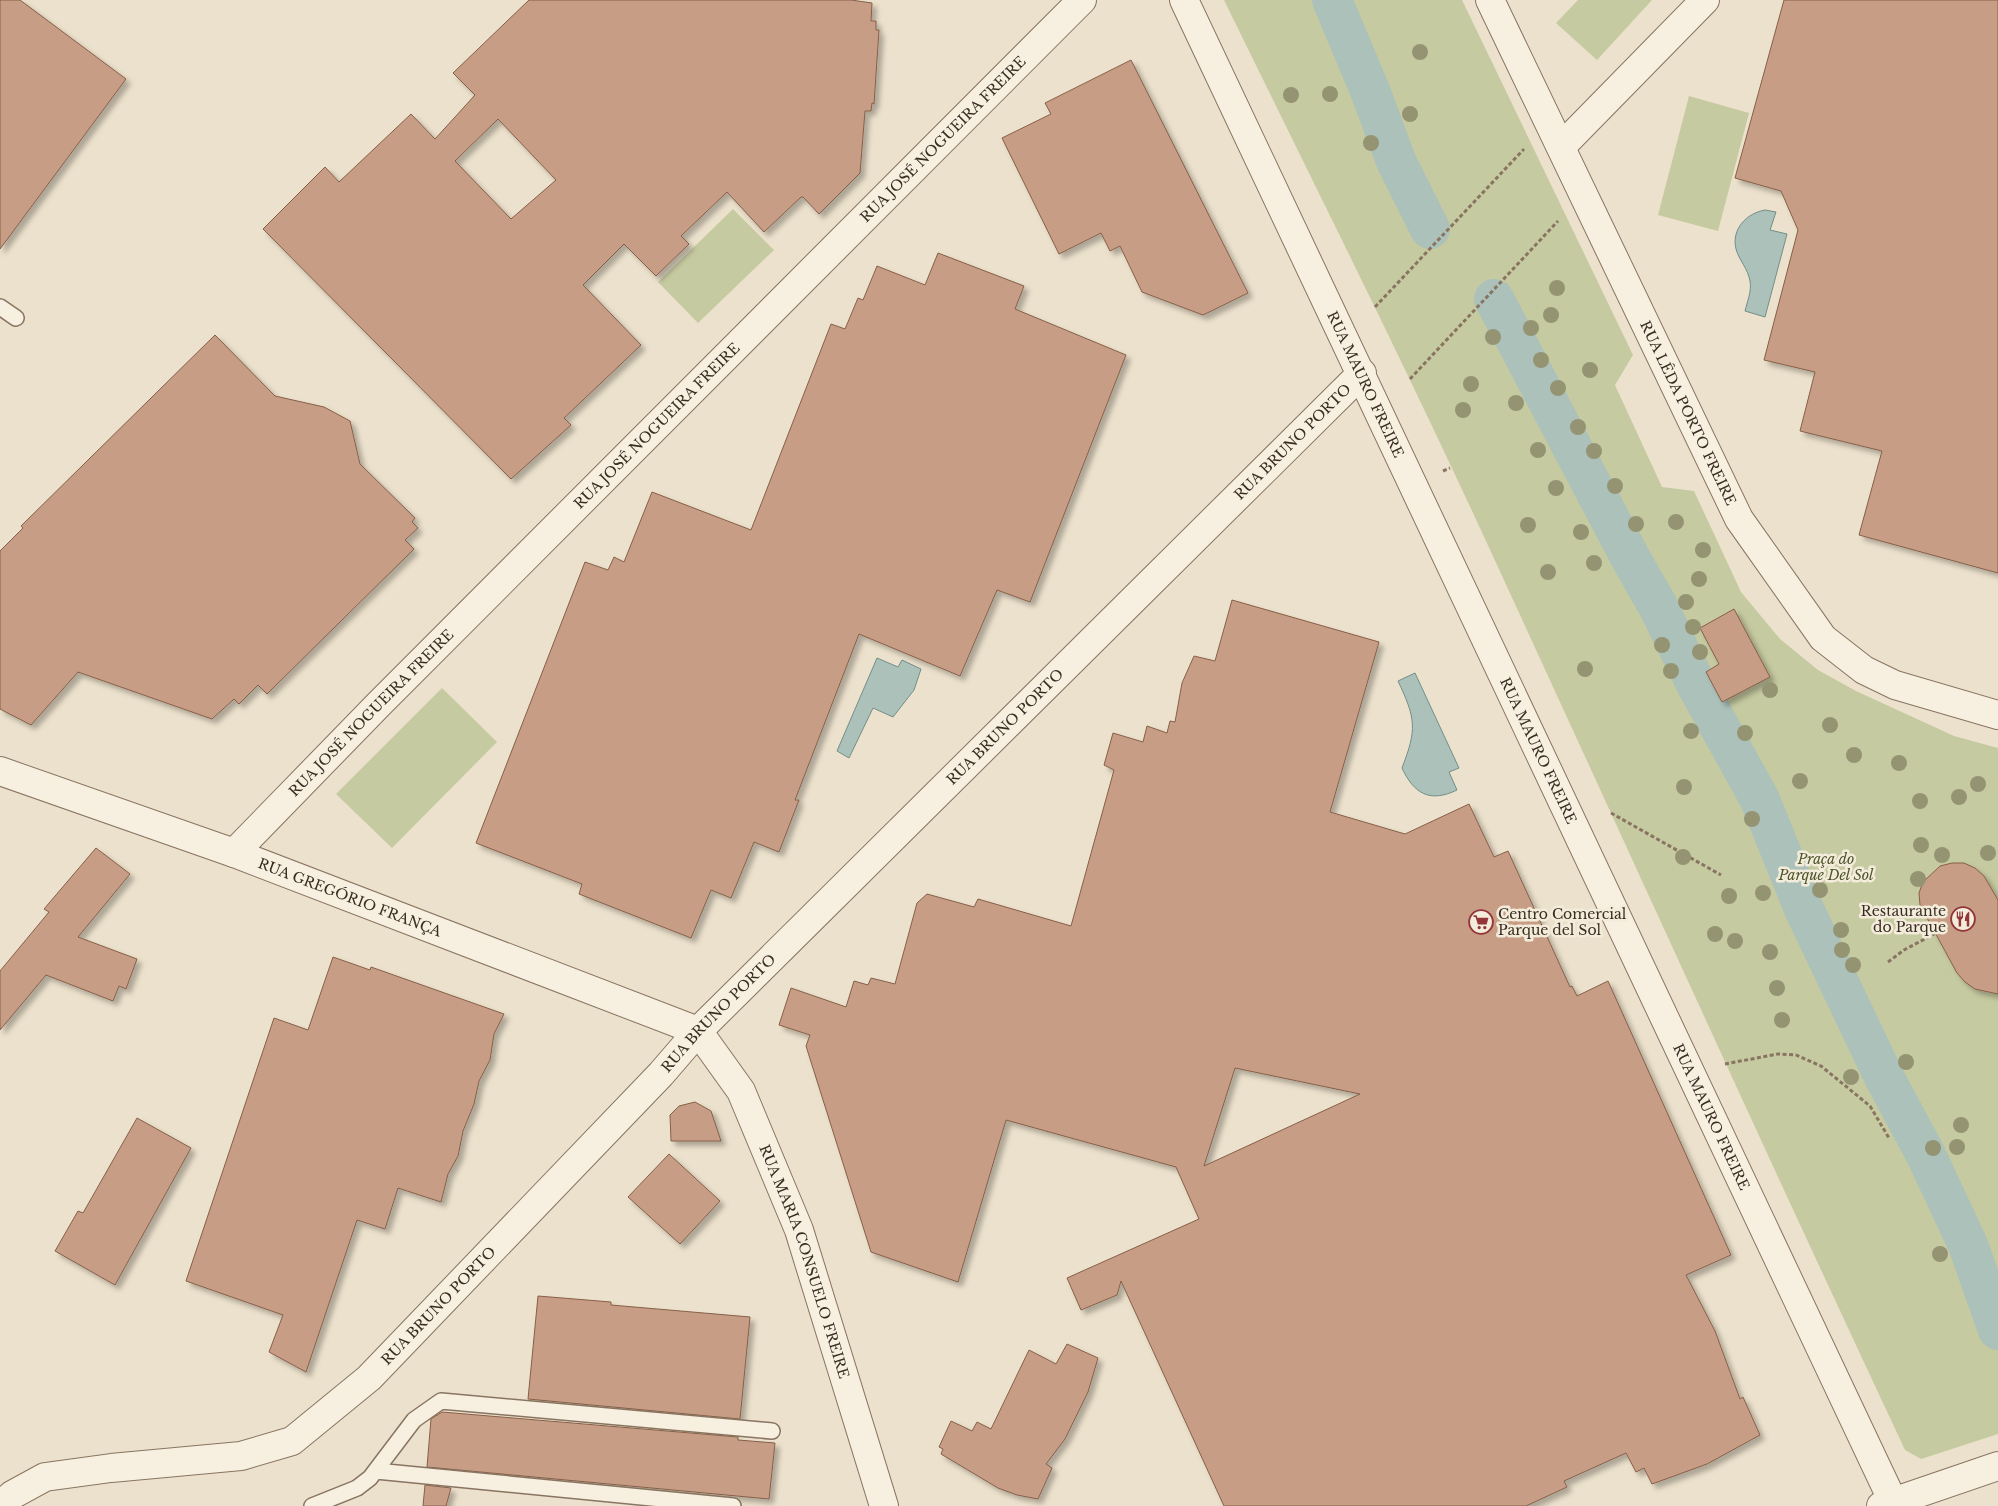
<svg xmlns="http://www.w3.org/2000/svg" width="1998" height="1506" viewBox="0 0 1998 1506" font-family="'Libre Baskerville',serif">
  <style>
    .green { fill: #c6caa0 }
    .water { fill: #acc1ba; stroke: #728f87 }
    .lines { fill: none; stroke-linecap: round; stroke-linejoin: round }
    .canal { stroke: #acc1ba; stroke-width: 40 }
    .building { fill: #c79e85; stroke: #865f48; fill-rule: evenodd; filter: url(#shadow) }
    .lane-casing { stroke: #887461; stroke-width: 18 }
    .street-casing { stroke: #887461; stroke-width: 30 }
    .path { stroke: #887461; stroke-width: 3; stroke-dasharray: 4 2.5; stroke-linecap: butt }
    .lane { stroke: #f7efdf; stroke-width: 15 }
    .street { stroke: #f7efdf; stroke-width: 28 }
    .tree { fill: #949473 }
    .labels { text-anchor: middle; stroke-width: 5; stroke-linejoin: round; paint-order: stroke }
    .street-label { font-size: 14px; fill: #3a2d23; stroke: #f4ecdb }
    .park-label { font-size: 14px; font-style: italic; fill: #4c552b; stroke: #f4ecdb }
    .poi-label { font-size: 14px; fill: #3a2d23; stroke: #f4ecdb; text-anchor: end }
  </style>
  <defs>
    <filter id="shadow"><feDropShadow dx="4.5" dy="4.5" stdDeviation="2.5" flood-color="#0004"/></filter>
  </defs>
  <rect width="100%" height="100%" fill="#ece1cc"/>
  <path class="green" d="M 1224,0 L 1462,0 L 1633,355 L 1615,385 L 1662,487 L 1694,491 L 1741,592 L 1780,639 L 1818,670 L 1856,691 L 1954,736 L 1998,748 L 1998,1434 L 1921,1459 L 1905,1450 C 1767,1156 1633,860 1497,565 C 1410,375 1316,188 1224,0 Z
    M 1578,0 L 1652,0 L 1597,60 L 1556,23 Z
    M 1689,96 L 1749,113 L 1718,231 L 1658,215 Z
    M 733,209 L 774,250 L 698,323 L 658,282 Z
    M 442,688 L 497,742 L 392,848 L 336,794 Z"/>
  <path class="water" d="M 1765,210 L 1776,212 L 1770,230 L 1787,234 L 1765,317 L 1745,311 C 1747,302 1752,291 1750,281 C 1748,269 1739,260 1736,249 C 1731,229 1747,213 1765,210 Z
    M 877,658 L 898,667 L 902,660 L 921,669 L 914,690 L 893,717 L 873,708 L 849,758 L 837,751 Z
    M 1415,673 L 1459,768 L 1449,772 L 1457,790 C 1430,803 1414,794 1402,768 C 1417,729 1416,719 1398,681 Z"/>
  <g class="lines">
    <path class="canal" d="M 1332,0 L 1371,93 L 1396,161 L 1430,229
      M 1494,299 L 1631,559 L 1659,608 L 1696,684 L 1760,800 L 1804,909 L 1883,1075 L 1926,1155 L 1968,1245 L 1998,1330"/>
  </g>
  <path class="building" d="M 0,0 L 20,0 L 126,79 L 0,249 Z
    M 529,0 L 851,0 L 872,3 L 871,21 L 876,21 L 876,30 L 879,30 L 874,104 L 872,103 L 871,111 L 865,111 L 860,173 L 819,214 L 803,197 L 801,197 L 764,232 L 727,192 L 681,236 L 689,244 L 656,276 L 624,244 L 583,285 L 641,345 L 564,418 L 571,425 L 511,479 L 263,229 L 325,167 L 339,182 L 411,114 L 435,139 L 475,95 L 453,73 ZM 498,119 L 556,180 L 511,219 L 455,161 Z
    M 1784,0 L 1998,0 L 1998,573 L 1859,535 L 1882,451 L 1800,431 L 1815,372 L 1764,360 L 1798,230 L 1781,191 L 1735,178 Z
    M 1131,60 L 1248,293 L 1203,315 L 1142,292 L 1120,246 L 1110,251 L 1101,233 L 1059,254 L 1002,138 L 1051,114 L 1045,103 Z
    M 938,253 L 1024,286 L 1015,309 L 1126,355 L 1030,602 L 997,590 L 960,676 L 859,634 L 795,800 L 799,800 L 779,852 L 754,842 L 731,898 L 711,890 L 691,938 L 579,894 L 582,884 L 476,843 L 585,562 L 608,570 L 614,557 L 624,562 L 652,492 L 751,530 L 831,324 L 845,329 L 858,298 L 863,300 L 877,266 L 925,285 Z
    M 215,335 L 275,396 L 324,407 L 350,421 L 360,464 L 415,518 L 412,522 L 418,528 L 405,540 L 414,549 L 267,694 L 258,685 L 239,704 L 234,699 L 212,719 L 78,672 L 31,725 L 0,709 L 0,551 L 23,528 L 21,526 Z
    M 1232,600 L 1379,642 L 1330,812 L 1405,834 L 1469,804 L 1494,857 L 1508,851 L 1570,987 L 1572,986 L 1577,996 L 1608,981 L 1731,1255 L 1686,1275 L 1715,1331 L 1740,1399 L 1743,1397 L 1760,1435 L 1707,1464 L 1652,1484 L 1644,1468 L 1636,1472 L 1626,1453 L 1564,1481 L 1567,1487 L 1526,1506 L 1224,1506 L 1121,1281 L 1117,1295 L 1081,1310 L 1067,1278 L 1199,1219 L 1176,1167 L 1006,1120 L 958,1282 L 871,1252 L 806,1046 L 810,1035 L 779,1025 L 791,988 L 846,1007 L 854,981 L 868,985 L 871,978 L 895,984 L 917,903 L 927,894 L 974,907 L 978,899 L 1071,926 L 1114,770 L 1104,765 L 1113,733 L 1143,742 L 1147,726 L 1167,733 L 1170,721 L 1175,722 L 1182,683 L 1194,656 L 1215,661 ZM 1235,1068 L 1360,1094 L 1204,1166 Z
    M 1734,609 L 1770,677 L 1722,702 L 1706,672 L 1719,664 L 1700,628 Z
    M 96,848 L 130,874 L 78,937 L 137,959 L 126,989 L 119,986 L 113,1001 L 46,975 L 0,1030 L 0,971 L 49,912 L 44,909 Z
    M 1952,863 L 1964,863 L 1975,868 L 1984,876 L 1998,900 L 1998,994 L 1975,989 L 1965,982 L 1957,973 L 1920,905 L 1919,893 L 1923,882 L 1940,866 Z
    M 333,957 L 370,970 L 371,967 L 504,1014 L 494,1034 L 490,1060 L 479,1081 L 474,1104 L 463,1131 L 458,1156 L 448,1174 L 441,1202 L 398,1188 L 385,1229 L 357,1220 L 306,1372 L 269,1352 L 283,1315 L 186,1281 L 274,1018 L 308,1030 Z
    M 695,1102 L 711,1111 L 721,1141 L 671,1141 L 670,1115 L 679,1106 Z
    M 137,1118 L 191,1148 L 115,1285 L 55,1251 L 78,1211 L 83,1213 Z
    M 669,1154 L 720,1201 L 680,1244 L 628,1197 Z
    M 538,1296 L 611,1302 L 611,1305 L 750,1317 L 740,1419 L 528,1399 Z
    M 1067,1344 L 1098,1358 L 1088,1392 L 1065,1439 L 1046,1464 L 1052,1468 L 1038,1499 L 1017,1495 L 998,1488 L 941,1454 L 943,1449 L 939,1447 L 951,1421 L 972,1431 L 977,1422 L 991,1429 L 1029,1350 L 1056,1364 Z
    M 442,1412 L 738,1437 L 738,1440 L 775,1443 L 769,1499 L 427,1467 L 431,1419 Z
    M 425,1485 L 451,1488 L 446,1506 L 423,1506 Z"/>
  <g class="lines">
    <g class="lane-casing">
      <path id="lane" d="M 0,307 L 16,318
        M 376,1471 L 733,1506
        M 312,1506 L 357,1488 L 370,1478 L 414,1420 L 441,1401 L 772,1431"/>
    </g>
    <g class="street-casing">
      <g id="street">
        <path id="s1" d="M 1184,0 L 1895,1506"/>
        <path id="s2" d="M 1490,0 L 1739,519 L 1823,638 L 1864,670 L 1895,685 L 1998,715"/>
        <path d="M 1561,147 L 1705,0"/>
        <path id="s3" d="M 0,771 L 234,853 L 698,1031"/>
        <path id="s4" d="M 234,853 L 379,704 L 1082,0"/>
        <path id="s5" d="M 698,1031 L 741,1091 L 799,1230 L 884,1506"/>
        <path id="s6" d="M 0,1506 L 12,1495 L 45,1477 L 111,1468 L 241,1456 L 292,1441 L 369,1378 L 661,1074 L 698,1031 L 1362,373"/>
        <path d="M 1881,1506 L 1998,1466"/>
      </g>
    </g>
    <path class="path" d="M 1375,307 L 1524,149
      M 1410,379 L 1558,221
      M 1443,471 L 1450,468
      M 1611,813 L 1721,875
      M 1888,962 L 1904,950 L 1936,933
      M 1725,1064 L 1778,1054 L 1796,1055 L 1821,1066 L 1870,1106 L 1889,1138"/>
    <use href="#lane" class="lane"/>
    <use href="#street" class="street"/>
  </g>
  <g class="tree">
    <circle cx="1420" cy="52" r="8"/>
    <circle cx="1330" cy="94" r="8"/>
    <circle cx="1291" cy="95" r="8"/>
    <circle cx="1410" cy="114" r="8"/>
    <circle cx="1371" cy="143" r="8"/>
    <circle cx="1557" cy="288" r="8"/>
    <circle cx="1551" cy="315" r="8"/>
    <circle cx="1531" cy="328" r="8"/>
    <circle cx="1493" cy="337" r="8"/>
    <circle cx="1541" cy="360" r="8"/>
    <circle cx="1590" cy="370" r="8"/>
    <circle cx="1471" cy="384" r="8"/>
    <circle cx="1558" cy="388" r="8"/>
    <circle cx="1516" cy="403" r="8"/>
    <circle cx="1463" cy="410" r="8"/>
    <circle cx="1578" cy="427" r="8"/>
    <circle cx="1538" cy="450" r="8"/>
    <circle cx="1594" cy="451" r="8"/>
    <circle cx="1615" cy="486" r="8"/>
    <circle cx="1556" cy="488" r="8"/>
    <circle cx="1676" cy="522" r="8"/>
    <circle cx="1636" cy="524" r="8"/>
    <circle cx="1528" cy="525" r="8"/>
    <circle cx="1581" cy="532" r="8"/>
    <circle cx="1703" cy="550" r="8"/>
    <circle cx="1594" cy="563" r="8"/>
    <circle cx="1548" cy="572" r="8"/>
    <circle cx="1699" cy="579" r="8"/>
    <circle cx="1686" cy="602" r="8"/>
    <circle cx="1693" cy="627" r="8"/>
    <circle cx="1662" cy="645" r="8"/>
    <circle cx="1700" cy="652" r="8"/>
    <circle cx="1585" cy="669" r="8"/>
    <circle cx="1671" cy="671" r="8"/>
    <circle cx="1770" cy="690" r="8"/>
    <circle cx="1830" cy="725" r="8"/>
    <circle cx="1691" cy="731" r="8"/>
    <circle cx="1745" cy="733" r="8"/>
    <circle cx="1854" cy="755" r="8"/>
    <circle cx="1899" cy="763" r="8"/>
    <circle cx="1800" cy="781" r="8"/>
    <circle cx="1978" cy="784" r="8"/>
    <circle cx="1684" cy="787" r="8"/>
    <circle cx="1959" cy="797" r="8"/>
    <circle cx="1920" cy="801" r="8"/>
    <circle cx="1752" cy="819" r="8"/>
    <circle cx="1921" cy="845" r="8"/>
    <circle cx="1988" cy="853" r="8"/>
    <circle cx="1942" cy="855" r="8"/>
    <circle cx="1683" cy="857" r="8"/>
    <circle cx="1918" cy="879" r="8"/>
    <circle cx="1820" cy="890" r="8"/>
    <circle cx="1763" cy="893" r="8"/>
    <circle cx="1729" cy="896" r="8"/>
    <circle cx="1841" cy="930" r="8"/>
    <circle cx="1715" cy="934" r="8"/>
    <circle cx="1735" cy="941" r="8"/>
    <circle cx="1842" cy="950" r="8"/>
    <circle cx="1770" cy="952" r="8"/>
    <circle cx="1853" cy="965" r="8"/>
    <circle cx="1777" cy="988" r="8"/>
    <circle cx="1782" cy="1020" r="8"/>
    <circle cx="1906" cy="1062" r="8"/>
    <circle cx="1851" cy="1077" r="8"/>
    <circle cx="1961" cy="1125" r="8"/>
    <circle cx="1957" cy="1147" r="8"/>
    <circle cx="1933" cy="1148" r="8"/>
    <circle cx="1940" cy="1254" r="8"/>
  </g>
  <defs>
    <g id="restaurant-ring" transform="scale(1.25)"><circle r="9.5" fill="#f4ecdb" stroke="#933539" stroke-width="1.5"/><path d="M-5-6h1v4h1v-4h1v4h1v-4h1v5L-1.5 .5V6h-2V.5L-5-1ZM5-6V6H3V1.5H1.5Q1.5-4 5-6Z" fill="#933539"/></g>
    <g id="supermarket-ring" transform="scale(1.25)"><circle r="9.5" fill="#f4ecdb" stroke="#933539" stroke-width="1.5"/><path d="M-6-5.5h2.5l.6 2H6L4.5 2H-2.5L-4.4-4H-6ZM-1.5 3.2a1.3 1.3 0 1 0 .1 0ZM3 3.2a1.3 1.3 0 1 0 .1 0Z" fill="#933539"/></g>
  </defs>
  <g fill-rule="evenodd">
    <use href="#restaurant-ring" x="1963" y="919"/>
    <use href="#supermarket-ring" x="1481" y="922"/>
  </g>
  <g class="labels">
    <g class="street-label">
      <text dy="5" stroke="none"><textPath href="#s4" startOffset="1006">RUA JOSÉ NOGUEIRA FREIRE</textPath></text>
      <text dy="5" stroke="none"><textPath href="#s1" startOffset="425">RUA MAURO FREIRE</textPath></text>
      <text dy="5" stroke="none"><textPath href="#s2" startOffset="458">RUA LÊDA PORTO FREIRE</textPath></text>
      <text dy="5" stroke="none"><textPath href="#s4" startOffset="601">RUA JOSÉ NOGUEIRA FREIRE</textPath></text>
      <text dy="5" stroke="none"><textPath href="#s6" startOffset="1719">RUA BRUNO PORTO</textPath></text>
      <text dy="5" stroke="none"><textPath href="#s4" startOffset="196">RUA JOSÉ NOGUEIRA FREIRE</textPath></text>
      <text dy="5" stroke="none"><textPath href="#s6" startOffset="1314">RUA BRUNO PORTO</textPath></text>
      <text dy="5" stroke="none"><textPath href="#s1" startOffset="830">RUA MAURO FREIRE</textPath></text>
      <text dy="5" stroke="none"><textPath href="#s3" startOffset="372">RUA GREGÓRIO FRANÇA</textPath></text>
      <text dy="5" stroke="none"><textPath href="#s6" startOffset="909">RUA BRUNO PORTO</textPath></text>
      <text dy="5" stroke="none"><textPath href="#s1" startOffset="1235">RUA MAURO FREIRE</textPath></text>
      <text dy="5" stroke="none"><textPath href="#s5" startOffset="256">RUA MARIA CONSUELO FREIRE</textPath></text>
      <text dy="5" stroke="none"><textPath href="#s6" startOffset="504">RUA BRUNO PORTO</textPath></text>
    </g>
    <g class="park-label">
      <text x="1826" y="864">Praça do<tspan x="1826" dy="16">Parque Del Sol</tspan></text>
    </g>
    <g class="poi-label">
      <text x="1946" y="916">Restaurante<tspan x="1946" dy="16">do Parque</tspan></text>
      <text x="1498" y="919" text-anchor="start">Centro Comercial<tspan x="1498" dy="16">Parque del Sol</tspan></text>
    </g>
  </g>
</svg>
